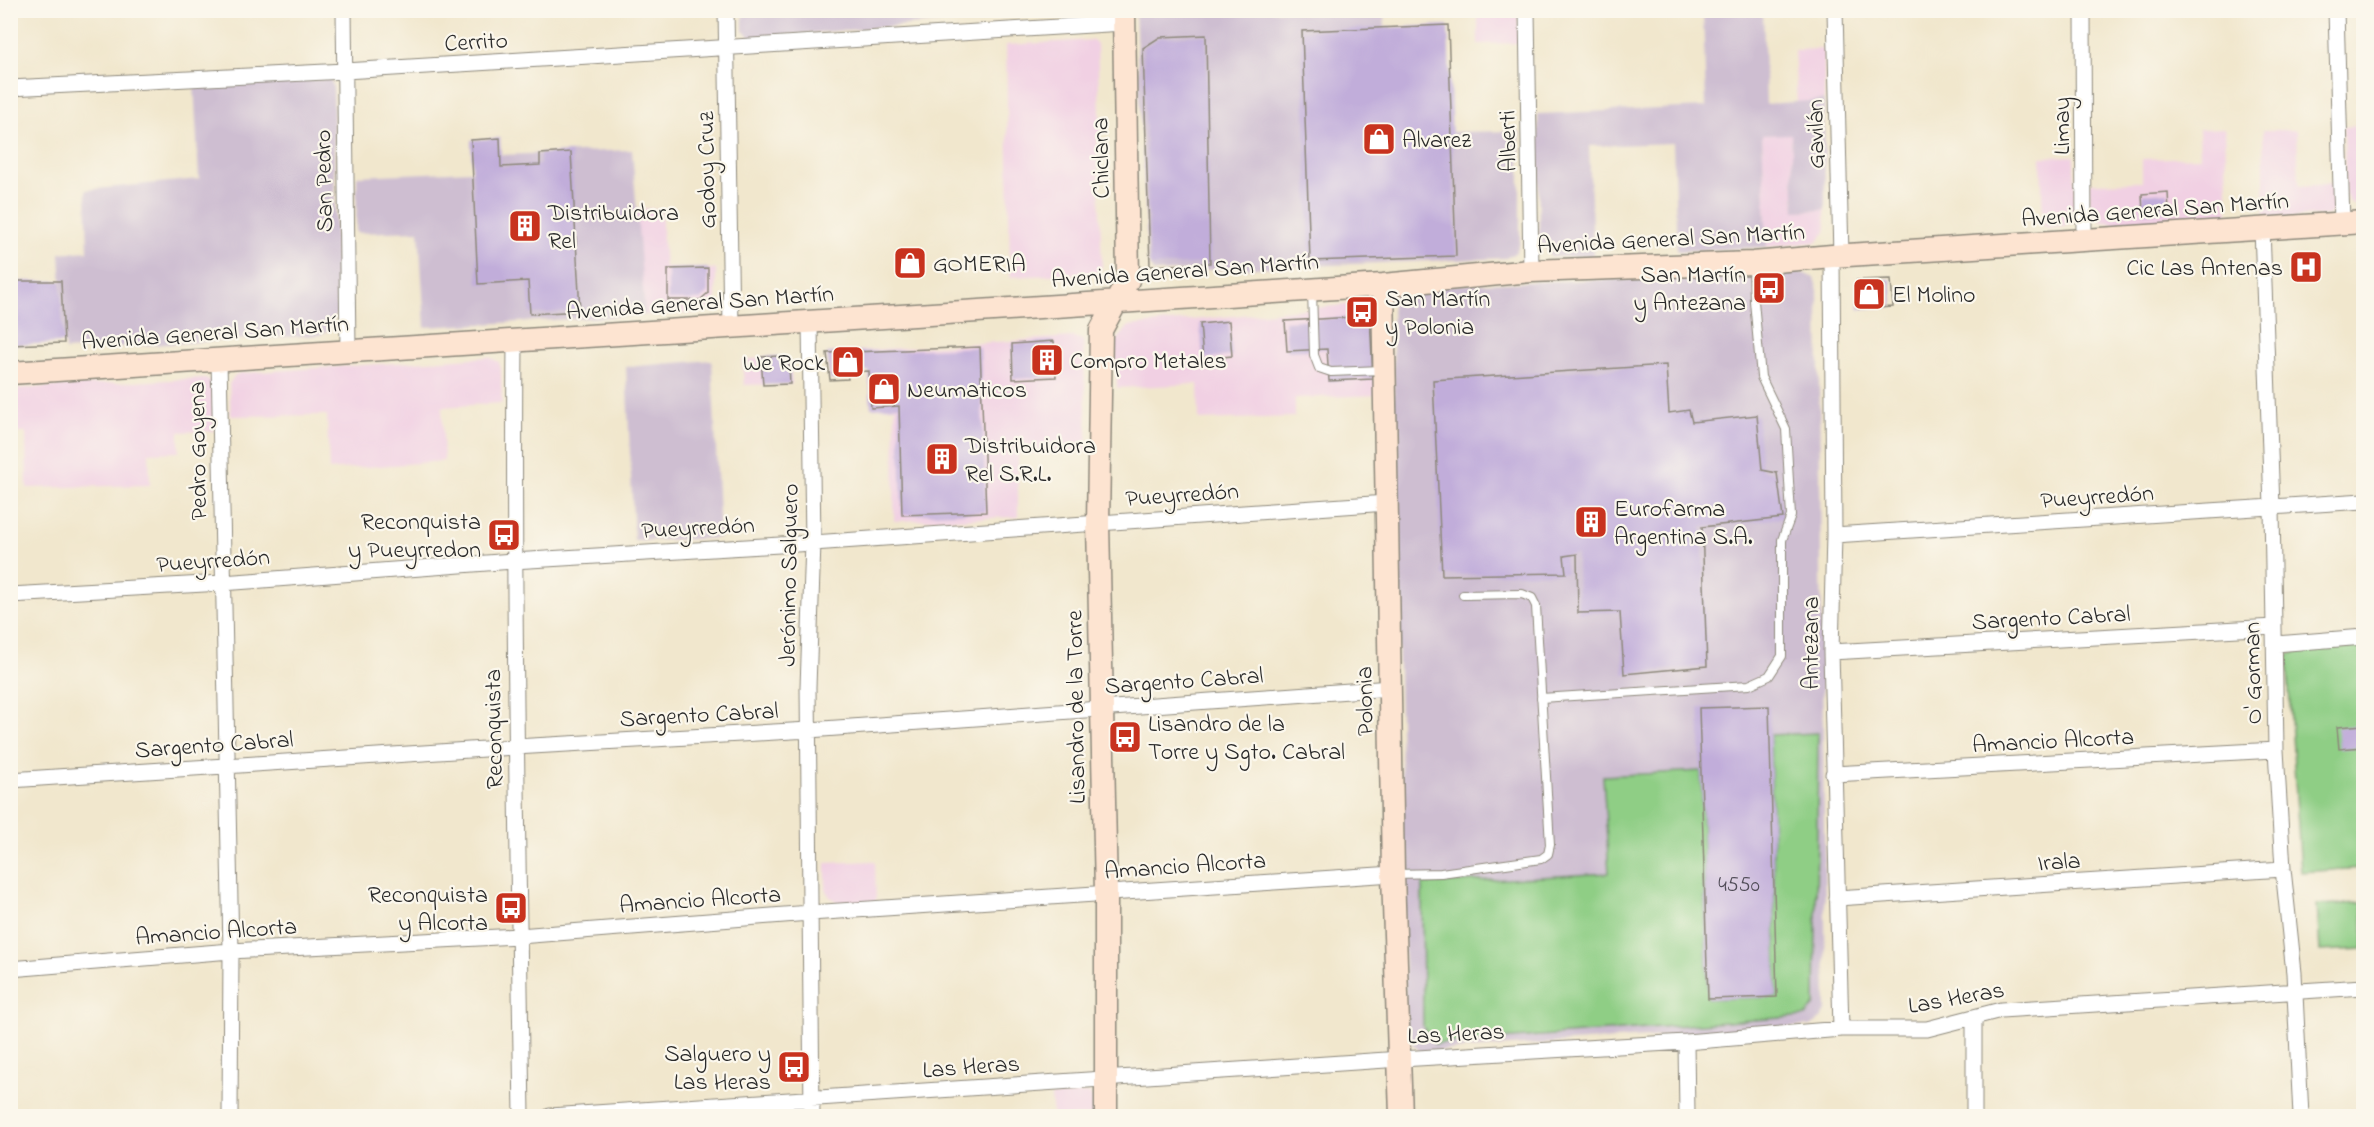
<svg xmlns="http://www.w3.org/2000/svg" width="2374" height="1127" viewBox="0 0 2374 1127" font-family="'Indie Flower',sans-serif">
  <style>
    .built { fill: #f1d0e3 }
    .industrial { fill: #cebed1 }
    .green { fill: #8fce85; stroke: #5d7c58; stroke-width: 1.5 }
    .building { fill: #c1adda }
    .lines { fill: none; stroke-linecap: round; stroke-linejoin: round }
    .lane-casing { stroke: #8e897c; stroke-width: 10 }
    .street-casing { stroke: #8e897c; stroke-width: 17 }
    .secondary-casing { stroke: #8e897c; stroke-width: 25 }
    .lane { stroke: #fff; stroke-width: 8 }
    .street { stroke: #fff; stroke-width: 15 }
    .secondary { stroke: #fde4d1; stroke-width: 22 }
    .labels { text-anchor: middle; stroke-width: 4.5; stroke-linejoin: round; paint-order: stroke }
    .number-label { font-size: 21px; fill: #504c57 }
    .street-label { font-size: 24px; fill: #2b2b2b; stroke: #fbf7ec }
    .poi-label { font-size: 24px; fill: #2b2b2b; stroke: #fbf7ec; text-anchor: start }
  </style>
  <rect width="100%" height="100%" fill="#fbf7ec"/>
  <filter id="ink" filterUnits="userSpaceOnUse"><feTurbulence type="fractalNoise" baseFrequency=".0167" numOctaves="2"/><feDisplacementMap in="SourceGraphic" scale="12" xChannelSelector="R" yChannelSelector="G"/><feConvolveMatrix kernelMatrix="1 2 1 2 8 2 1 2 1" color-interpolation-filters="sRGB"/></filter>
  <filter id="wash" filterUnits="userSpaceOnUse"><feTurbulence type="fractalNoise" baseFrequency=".008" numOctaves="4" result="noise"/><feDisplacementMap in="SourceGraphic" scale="24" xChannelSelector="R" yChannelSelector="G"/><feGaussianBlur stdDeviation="1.35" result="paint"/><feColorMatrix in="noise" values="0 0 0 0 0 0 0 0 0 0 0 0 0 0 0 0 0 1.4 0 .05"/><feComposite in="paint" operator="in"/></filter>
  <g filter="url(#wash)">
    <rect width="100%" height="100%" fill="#f1e7cd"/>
    <path class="built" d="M 1478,11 L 1518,11 L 1519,43 L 1478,44 Z
      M 1093,40 L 1097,44 L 1101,134 L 1097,135 L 1102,267 L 1096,273 L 1010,277 L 1006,45 Z
      M 1824,49 L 1824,100 L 1797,103 L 1794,50 Z
      M 2363,126 L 2363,208 L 2362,208 L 2350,203 L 2345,194 L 2344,127 Z
      M 2225,128 L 2228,221 L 2122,226 L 2100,221 L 2090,205 L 2089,183 L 2142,182 L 2142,159 L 2200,157 L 2199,129 Z
      M 2263,130 L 2297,130 L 2299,186 L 2334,184 L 2334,209 L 2329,215 L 2265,220 Z
      M 1791,133 L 1795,211 L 1825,210 L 1826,232 L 1817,242 L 1767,247 L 1762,135 Z
      M 2074,156 L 2075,217 L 2071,223 L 2064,227 L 2043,227 L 2041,157 Z
      M 635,208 L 661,209 L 665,268 L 716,269 L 716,298 L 710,309 L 702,313 L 645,315 Z
      M 1365,303 L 1376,308 L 1381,395 L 1295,398 L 1295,417 L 1199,420 L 1198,384 L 1117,388 L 1115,343 L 1129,326 Z
      M 1073,337 L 1083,340 L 1088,452 L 1018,454 L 1018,517 L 894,521 L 895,407 L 871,408 L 869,371 L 848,372 L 848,379 L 830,380 L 827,353 Z
      M 780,356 L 790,364 L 792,384 L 744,385 L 742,360 Z
      M 489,357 L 499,362 L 501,369 L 502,403 L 442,407 L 444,461 L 329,470 L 327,415 L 231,416 L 229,384 L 235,375 L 241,373 Z
      M 205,378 L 211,381 L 213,385 L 214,431 L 179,432 L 179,452 L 149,453 L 150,485 L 27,488 L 26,433 L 11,433 L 11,389 Z
      M 875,861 L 876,903 L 840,904 L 830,897 L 826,891 L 826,863 Z
      M 1088,1093 L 1095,1101 L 1095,1116 L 1053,1116 L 1051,1096 Z"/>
    <path class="industrial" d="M 1384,10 L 1385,27 L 1451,132 L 1520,131 L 1520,242 L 1516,252 L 1506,258 L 1154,272 L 1148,263 L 1135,11 Z
      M 743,11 L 743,10 L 1078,11 L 752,38 L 743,31 Z
      M 1703,11 L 1763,11 L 1766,104 L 1824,100 L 1825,210 L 1795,211 L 1791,134 L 1762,135 L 1767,247 L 1677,251 L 1673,143 L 1589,146 L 1593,256 L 1552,257 L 1539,242 L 1538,114 L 1706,107 Z
      M 330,79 L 333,86 L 337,312 L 328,331 L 320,335 L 65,350 L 60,253 L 88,251 L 86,190 L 199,179 L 194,84 Z
      M 500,138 L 501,155 L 632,150 L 645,315 L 425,327 L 419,231 L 356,233 L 357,176 L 472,171 L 471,140 Z
      M 1803,273 L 1814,278 L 1818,290 L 1826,1011 L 1822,1018 L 1811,1026 L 1421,1052 L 1406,1038 L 1392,298 L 1397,292 L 1412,286 Z
      M 712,360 L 720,538 L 634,541 L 626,367 Z"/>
    <path class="green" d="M 2363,646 L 2363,868 L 2301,872 L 2287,659 L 2289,654 L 2306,649 Z
      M 1818,733 L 1815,1005 L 1806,1016 L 1434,1044 L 1423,1026 L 1422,884 L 1609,873 L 1603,776 L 1701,771 L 1708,999 L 1777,997 L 1770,735 Z
      M 2363,903 L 2363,949 L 2320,951 L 2317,905 Z"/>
    <g id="blocks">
      <path class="building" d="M 1448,25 L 1456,256 L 1310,261 L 1302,31 Z
        M 1206,35 L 1210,263 L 1150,266 L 1143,48 L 1160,37 Z
        M 500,138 L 501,167 L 540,165 L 540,154 L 571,152 L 580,311 L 530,314 L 528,281 L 478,284 L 471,140 Z
        M 2168,192 L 2169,211 L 2143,213 L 2142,194 Z
        M 708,268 L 708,293 L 700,300 L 668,300 L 668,269 Z
        M 1891,279 L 1893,307 L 1859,309 L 1857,280 Z
        M 10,281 L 61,281 L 64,343 L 10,345 Z
        M 1370,316 L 1373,379 L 1329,381 L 1327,349 L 1287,351 L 1285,321 Z
        M 1229,321 L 1232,356 L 1203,359 L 1200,324 Z
        M 1054,341 L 1056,377 L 1013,379 L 1012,344 Z
        M 980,347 L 986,512 L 902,515 L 899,406 L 871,408 L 869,371 L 847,372 L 848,379 L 830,380 L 827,353 Z
        M 779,356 L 789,364 L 790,384 L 763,385 L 761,357 Z
        M 1666,365 L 1669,413 L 1689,410 L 1692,422 L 1757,415 L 1762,470 L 1777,473 L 1783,518 L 1702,527 L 1707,666 L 1624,674 L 1620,612 L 1578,613 L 1577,554 L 1564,556 L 1566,573 L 1442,575 L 1433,380 Z
        M 2358,679 L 2364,679 L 2364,724 L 2362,724 Z
        M 1769,706 L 1777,997 L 1708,999 L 1699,708 Z
        M 2364,725 L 2364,747 L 2339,749 L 2337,727 Z"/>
    </g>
  </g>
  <g filter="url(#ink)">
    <use href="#blocks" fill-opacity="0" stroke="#8e897c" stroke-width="1.5"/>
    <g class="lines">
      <g class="lane-casing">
        <path id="lane" d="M 1312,291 L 1314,355 L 1319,368 L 1331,372 L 1382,370
          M 1541,698 L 1749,685 L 1769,676 L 1782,656 L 1782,540 L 1791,516 L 1786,429 L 1761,377 L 1754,301 L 1753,265
          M 1395,874 L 1441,873 L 1541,859 L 1548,854 L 1550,845 L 1536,606 L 1532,598 L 1522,594 L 1463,595"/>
      </g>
      <g class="street-casing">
        <path id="street" d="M 344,10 L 348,350
          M 726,10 L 731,328
          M 1527,10 L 1531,271
          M 1835,10 L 1841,256
          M 2083,10 L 2084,241
          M 2336,10 L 2342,224
          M 10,88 L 345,71 L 1124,23
          M 2262,228 L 2272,507 L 2276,750 L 2283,869 L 2294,973 L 2301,1116
          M 1832,256 L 1834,535 L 1831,652 L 1841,1029
          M 810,323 L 813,543 L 808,687 L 812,1116
          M 515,341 C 513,599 518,858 522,1116
          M 219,360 L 231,951 L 230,1116
          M 1834,535 L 2364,501
          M 10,595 L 222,583 L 513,561 L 813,543 L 1387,503
          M 2275,644 L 2364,637
          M 1831,652 L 2274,627
          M 1833,774 L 2276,750
          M 10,780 L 515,747 L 809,730 L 1391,688
          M 1837,898 L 2283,869
          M 10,969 L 231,951 L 519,936 L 810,913 L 1393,874
          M 1686,1042 L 1687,1116
          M 550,1116 L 1401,1059 L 1686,1042 L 1841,1029 L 1927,1029 L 2001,1010 L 2364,987
          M 1974,1116 L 1974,1017"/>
      </g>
      <g class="secondary-casing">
        <path id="secondary" d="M 1383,285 L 1393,874 L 1401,1116
          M 10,373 L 1383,285 L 1531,271 L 1753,263 L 1832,256 L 2364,222
          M 1106,1116 L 1106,893 L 1098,523 L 1101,330 L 1128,280 L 1124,10"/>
      </g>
      <use href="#lane" class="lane"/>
      <use href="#street" class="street"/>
      <use href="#secondary" class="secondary"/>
    </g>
  </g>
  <defs>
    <g id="shop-square" transform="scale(1.725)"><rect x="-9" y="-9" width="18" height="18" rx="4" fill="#c8321e" stroke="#fbf7ec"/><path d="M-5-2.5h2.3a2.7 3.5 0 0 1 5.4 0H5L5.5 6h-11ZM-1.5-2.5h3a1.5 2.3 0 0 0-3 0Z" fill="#fff"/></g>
    <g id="building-square" transform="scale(1.725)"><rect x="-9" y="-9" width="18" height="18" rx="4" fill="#c8321e" stroke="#fbf7ec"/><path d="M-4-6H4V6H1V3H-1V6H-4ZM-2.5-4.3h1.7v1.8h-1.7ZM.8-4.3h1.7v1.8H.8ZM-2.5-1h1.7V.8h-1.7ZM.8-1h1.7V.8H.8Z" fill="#fff"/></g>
    <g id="hospital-square" transform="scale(1.725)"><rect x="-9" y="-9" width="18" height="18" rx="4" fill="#c8321e" stroke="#fbf7ec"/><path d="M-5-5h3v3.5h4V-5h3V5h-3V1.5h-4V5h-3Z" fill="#fff"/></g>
    <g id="bus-square" transform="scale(1.725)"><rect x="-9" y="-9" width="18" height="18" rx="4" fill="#c8321e" stroke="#fbf7ec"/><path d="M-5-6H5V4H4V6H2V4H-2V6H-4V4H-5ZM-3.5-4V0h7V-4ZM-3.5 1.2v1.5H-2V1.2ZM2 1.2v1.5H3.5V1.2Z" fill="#fff"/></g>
  </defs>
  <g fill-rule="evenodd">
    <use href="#shop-square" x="1379" y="139"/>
    <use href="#building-square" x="525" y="226"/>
    <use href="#shop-square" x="910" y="263"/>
    <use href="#hospital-square" x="2306" y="267"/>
    <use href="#bus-square" x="1769" y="288"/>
    <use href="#shop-square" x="1869" y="294"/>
    <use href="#bus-square" x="1362" y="312"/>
    <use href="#building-square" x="1047" y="360"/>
    <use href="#shop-square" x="848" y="362"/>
    <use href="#shop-square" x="884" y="389"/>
    <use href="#building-square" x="942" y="459"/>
    <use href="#building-square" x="1591" y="522"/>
    <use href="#bus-square" x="504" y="535"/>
    <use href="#bus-square" x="1125" y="737"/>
    <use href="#bus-square" x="511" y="908"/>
    <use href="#bus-square" x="794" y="1067"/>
  </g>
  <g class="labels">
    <g class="number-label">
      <text x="1739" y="891">4550</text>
    </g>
    <g class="street-label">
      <text transform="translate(476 41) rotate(-3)" y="8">Cerrito</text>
      <text transform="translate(2061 126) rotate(-90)" y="8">Limay</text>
      <text transform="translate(1815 134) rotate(-91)" y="8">Gavilán</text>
      <text transform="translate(1507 141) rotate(-91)" y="8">Alberti</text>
      <text transform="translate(1100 158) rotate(-91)" y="8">Chiclana</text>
      <text transform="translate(706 170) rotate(-91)" y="8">Godoy Cruz</text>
      <text transform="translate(323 181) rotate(-91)" y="8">San Pedro</text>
      <text transform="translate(2155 209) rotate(-4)" y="8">Avenida General San Martín</text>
      <text transform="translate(1671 238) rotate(-3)" y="8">Avenida General San Martín</text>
      <text transform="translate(1185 270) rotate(-4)" y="8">Avenida General San Martín</text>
      <text transform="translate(700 302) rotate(-4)" y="8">Avenida General San Martín</text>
      <text transform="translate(215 332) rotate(-4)" y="8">Avenida General San Martín</text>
      <text transform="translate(197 451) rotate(-91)" y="8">Pedro Goyena</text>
      <text transform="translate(1182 494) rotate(-4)" y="8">Pueyrredón</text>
      <text transform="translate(2097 496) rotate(-4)" y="8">Pueyrredón</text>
      <text transform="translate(698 527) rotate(-3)" y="8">Pueyrredón</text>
      <text transform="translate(213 560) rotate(-4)" y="8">Pueyrredón</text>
      <text transform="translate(788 575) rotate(-89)" y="8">Jerónimo Salguero</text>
      <text transform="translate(2051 617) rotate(-3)" y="8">Sargento Cabral</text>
      <text transform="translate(1810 643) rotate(-90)" y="8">Antezana</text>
      <text transform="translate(2252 673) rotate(-91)" y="8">O' Gorman</text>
      <text transform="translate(1184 680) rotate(-4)" y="8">Sargento Cabral</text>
      <text transform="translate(1364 701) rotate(-91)" y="8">Polonia</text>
      <text transform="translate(1075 707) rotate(-91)" y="8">Lisandro de la Torre</text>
      <text transform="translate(699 714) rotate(-3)" y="8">Sargento Cabral</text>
      <text transform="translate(493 729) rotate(-91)" y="8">Reconquista</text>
      <text transform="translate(2053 740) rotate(-3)" y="8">Amancio Alcorta</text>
      <text transform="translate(214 744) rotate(-4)" y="8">Sargento Cabral</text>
      <text transform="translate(2059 861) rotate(-4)" y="8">Irala</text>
      <text transform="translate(1185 865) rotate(-4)" y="8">Amancio Alcorta</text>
      <text transform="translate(700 899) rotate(-4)" y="8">Amancio Alcorta</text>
      <text transform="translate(216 931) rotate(-4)" y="8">Amancio Alcorta</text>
      <text transform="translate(1956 997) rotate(-10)" y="8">Las Heras</text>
      <text transform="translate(1456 1033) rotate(-3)" y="8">Las Heras</text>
      <text transform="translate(971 1066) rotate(-4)" y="8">Las Heras</text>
    </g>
    <g class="poi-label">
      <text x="1402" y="147">Alvarez</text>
      <text x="548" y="220">Distribuidora<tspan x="548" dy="28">Rel</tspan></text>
      <text x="933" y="271">GOMERIA</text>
      <text x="2283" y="275" text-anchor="end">Cic Las Antenas</text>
      <text x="1746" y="282" text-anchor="end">San Martín<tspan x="1746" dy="28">y Antezana</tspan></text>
      <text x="1892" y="302">El Molino</text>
      <text x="1385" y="306">San Martín<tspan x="1385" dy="28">y Polonia</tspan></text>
      <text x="1070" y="368">Compro Metales</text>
      <text x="825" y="370" text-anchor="end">We Rock</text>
      <text x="907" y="397">Neumaticos</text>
      <text x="965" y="453">Distribuidora<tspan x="965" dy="28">Rel S.R.L.</tspan></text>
      <text x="1614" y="516">Eurofarma<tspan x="1614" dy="28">Argentina S.A.</tspan></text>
      <text x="481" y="529" text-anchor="end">Reconquista<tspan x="481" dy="28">y Pueyrredon</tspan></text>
      <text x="1148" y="731">Lisandro de la<tspan x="1148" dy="28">Torre y Sgto. Cabral</tspan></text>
      <text x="488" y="902" text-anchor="end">Reconquista<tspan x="488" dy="28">y Alcorta</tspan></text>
      <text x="771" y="1061" text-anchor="end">Salguero y<tspan x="771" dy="28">Las Heras</tspan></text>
    </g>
  </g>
  <rect width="2374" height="1127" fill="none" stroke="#fbf7ec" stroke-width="36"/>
</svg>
